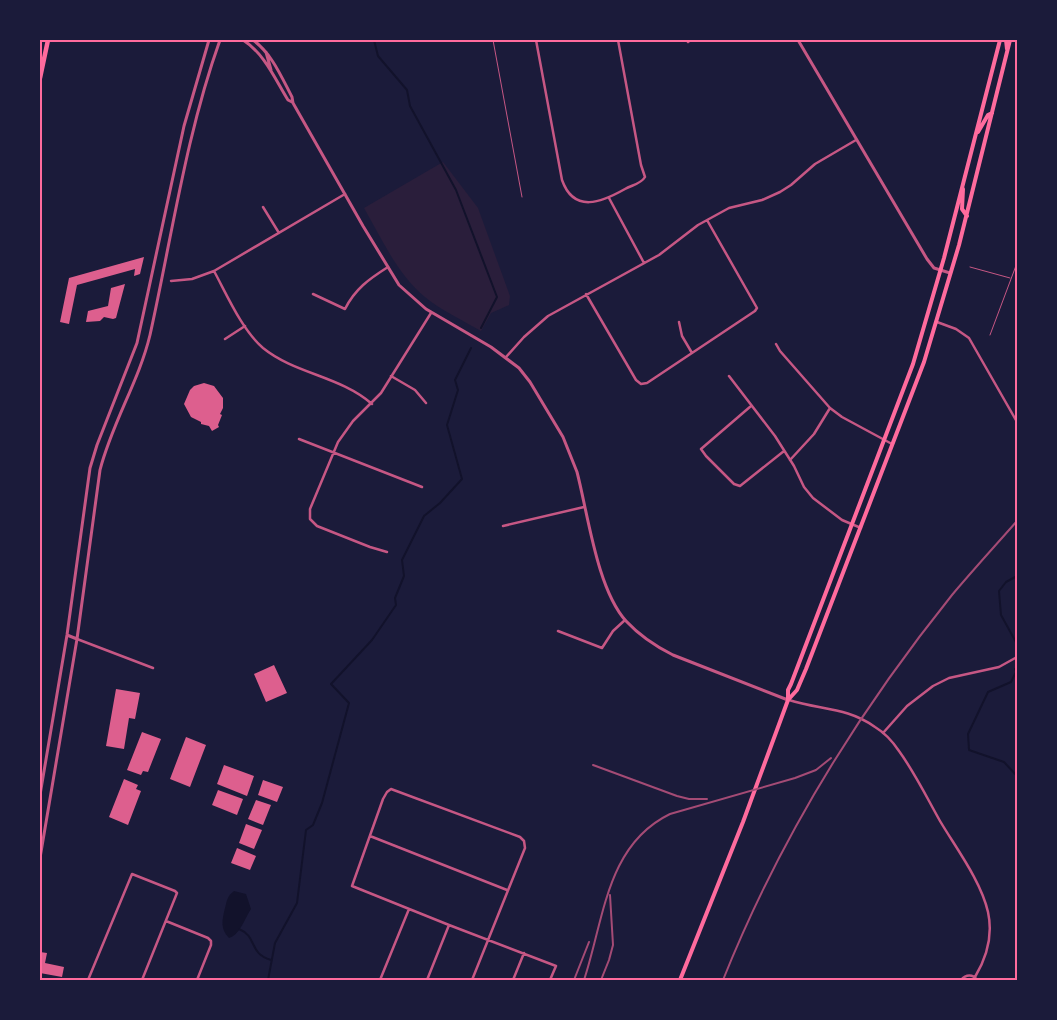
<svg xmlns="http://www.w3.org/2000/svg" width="1057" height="1020" viewBox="0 0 1057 1020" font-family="'Exo 2',sans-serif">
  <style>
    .green { fill: #2a1e3b }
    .water { fill: #12122b }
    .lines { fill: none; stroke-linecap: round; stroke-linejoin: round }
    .stream { stroke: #12122b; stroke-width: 2 }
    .building { fill: #dd5f8e }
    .service { stroke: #c65784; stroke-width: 1 }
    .minor { stroke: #c65784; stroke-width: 2.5 }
    .tertiary { stroke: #c65784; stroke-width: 3 }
    .secondary { stroke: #ff6b9d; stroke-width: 4 }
    .motorway { stroke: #ff6b9d; stroke-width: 4.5 }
    .rail { stroke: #a44b75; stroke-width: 2 }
    .neatline { fill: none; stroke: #ff6b9d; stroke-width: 2 }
  </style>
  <rect width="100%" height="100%" fill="#1b1b3a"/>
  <path class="green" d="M 443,162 L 478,208 L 510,296 L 509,305 L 491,313 L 481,331 C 464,321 439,309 425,297 C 397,274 382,239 364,208 Z"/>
  <path class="water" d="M 234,891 L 246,894 L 251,909 C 245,918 240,935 229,938 C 220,929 222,920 225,908 C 227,901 227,896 234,891 Z"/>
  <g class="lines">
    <path class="stream" d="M 374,40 L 378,56 L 407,90 L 410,106 L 456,190 L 497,297 L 481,328
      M 1017,576 L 1006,582 L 999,591 L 1001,615 L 1017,644
      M 1015,669 L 1016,672 L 1011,682 L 988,692 L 968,734 L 969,750 L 1004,762 L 1017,776
      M 239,929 C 258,937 248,953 271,960
      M 268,980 L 275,943 L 297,903 L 306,830 L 313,825 L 322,803 L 349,703 L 331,684 L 372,640 L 396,605 L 395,598 L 404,576 L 402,560 L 424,516 L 440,503 L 462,479 L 447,425 L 458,390 L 455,380 L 471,348"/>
  </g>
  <path class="building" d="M 144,257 L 140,274 L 134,276 L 135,269 L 77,285 L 69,324 L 60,322 L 69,278 Z
    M 125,284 L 116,318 L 113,319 L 104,317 L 100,321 L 86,322 L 88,311 L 108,306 L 111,288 Z
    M 204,383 L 214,386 L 223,398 L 223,408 L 220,414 L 222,415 L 218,425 L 219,427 L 212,431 L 209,426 L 201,424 L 201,422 L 191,417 L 184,404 L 190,390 L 194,386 Z
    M 274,665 L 287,693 L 266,702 L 254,674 Z
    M 116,689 L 140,693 L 135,719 L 129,718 L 124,749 L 106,746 Z
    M 142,732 L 161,739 L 148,772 L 143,771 L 141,775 L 127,770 Z
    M 186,737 L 206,745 L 190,787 L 170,779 Z
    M 224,765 L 254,776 L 247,796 L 217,784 Z
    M 124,779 L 138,785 L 136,789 L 141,791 L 128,825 L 109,817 Z
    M 263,780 L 283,787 L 277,802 L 258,795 Z
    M 218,790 L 243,799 L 237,815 L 212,805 Z
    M 256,800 L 271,805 L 263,825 L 248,819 Z
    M 246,824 L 262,830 L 254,849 L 239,843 Z
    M 237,848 L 256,856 L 250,870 L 231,863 Z
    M 40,952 L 47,953 L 45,963 L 64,967 L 62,977 L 40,973 Z"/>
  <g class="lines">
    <path class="service" d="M 493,40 L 522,197
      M 970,267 L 1010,278
      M 990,335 L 1017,263"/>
    <path class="minor" d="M 536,40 L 562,180 C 574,214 602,202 625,189 C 632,185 641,184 645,177 L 641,165 L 618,40
      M 688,42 L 690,40
      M 609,198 L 644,263
      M 263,207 L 279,233
      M 214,271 C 227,295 242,330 263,348 C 295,374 340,376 372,404
      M 171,281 L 192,279 L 214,271 L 345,194
      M 313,294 L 345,309 C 355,289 369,279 388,267
      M 586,294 L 636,380 L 641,384 L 647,383 L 755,311 L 757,308 L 707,220
      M 679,322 L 682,336 L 692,353
      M 937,322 L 956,329 L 969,338 L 1017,422
      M 225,339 L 245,326
      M 776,344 L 780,351 L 830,408 L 842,417 L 892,444
      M 506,357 L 524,337 L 548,316 L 659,255 L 698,225 L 729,208 L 762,200 L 780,192 L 791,185 L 815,164 L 856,140
      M 391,376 L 415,390 L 426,403
      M 729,376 L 775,436 L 794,466 L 804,487 L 813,498 L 842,520 L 861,528
      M 751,406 L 701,449 L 706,456 L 734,484 L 740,486 L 784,451
      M 299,439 L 422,487
      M 790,460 L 814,434 L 830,408
      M 503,526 L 584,507
      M 387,552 L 370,547 L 317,526 L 310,519 L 310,509 L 338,442 L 353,421 L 381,393 L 431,313
      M 558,631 L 602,648 L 613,631 L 625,620
      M 77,639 L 153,668
      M 789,700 C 820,710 847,707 875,727 C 885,733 893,742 899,751 C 915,773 927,798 940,821 C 956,848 981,881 988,912 C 993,935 987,957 975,977
      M 883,733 L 907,706 L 933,686 L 949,678 L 999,667 L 1017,657
      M 370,836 L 507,890
      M 166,921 L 208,938 L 211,941 L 211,945 L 197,980
      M 88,980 L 132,874 L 175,891 L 177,893 L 142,980
      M 380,980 L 409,909
      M 427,980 L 449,925
      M 472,980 C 490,936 507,892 525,848 L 524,841 L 520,837 L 391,789 L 387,792 L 383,799 L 352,886 L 449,925 L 556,966 L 550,980
      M 513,980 L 524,953
      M 961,980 C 966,974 973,974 977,980"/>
    <path class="tertiary" d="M 243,40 C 264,53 275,79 288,100 L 292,102
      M 253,40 C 272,54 281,76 292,97 L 293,103 L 363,226 L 399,285 L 426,309 L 491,347 L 519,368 L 530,382 L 563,437 L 577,472 C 588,514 597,589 626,621 C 639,635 655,646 673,655 L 788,700
      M 798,40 L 927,259 L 934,268 L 950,273
      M 266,52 L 271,70
      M 67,635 L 77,639
      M 40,795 L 67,635 L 90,468 L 97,445 L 137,343 L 184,126 L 209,40
      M 40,858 L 77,639 L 100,470 C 112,423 139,381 150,335 C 172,236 186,135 220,40"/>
    <path class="secondary" d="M 1006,40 L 1007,49
      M 978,132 L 988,115 L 992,113
      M 963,189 L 962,209 L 967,216
      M 788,700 L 797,690 L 806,669 L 924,362 L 959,245 L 1010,40
      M 680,980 L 743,822 L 788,700 L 788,690 L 791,684 L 913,364 L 944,258 L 1000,40"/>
    <path class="motorway" d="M 40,78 L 48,40"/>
    <path class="rail" d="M 593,765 L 677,796 L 689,799 L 707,799
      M 574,980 L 589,942
      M 584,980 C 604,920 606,845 670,814 L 795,778 L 816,770 L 831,758
      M 601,980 L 609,960 L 613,945 L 610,895
      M 723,980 C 779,840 858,712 952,595 C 973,570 995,546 1017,521"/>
  </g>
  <rect width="1057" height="1020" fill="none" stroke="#1b1b3a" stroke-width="82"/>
  <rect x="41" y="41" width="975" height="938" class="neatline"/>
</svg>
